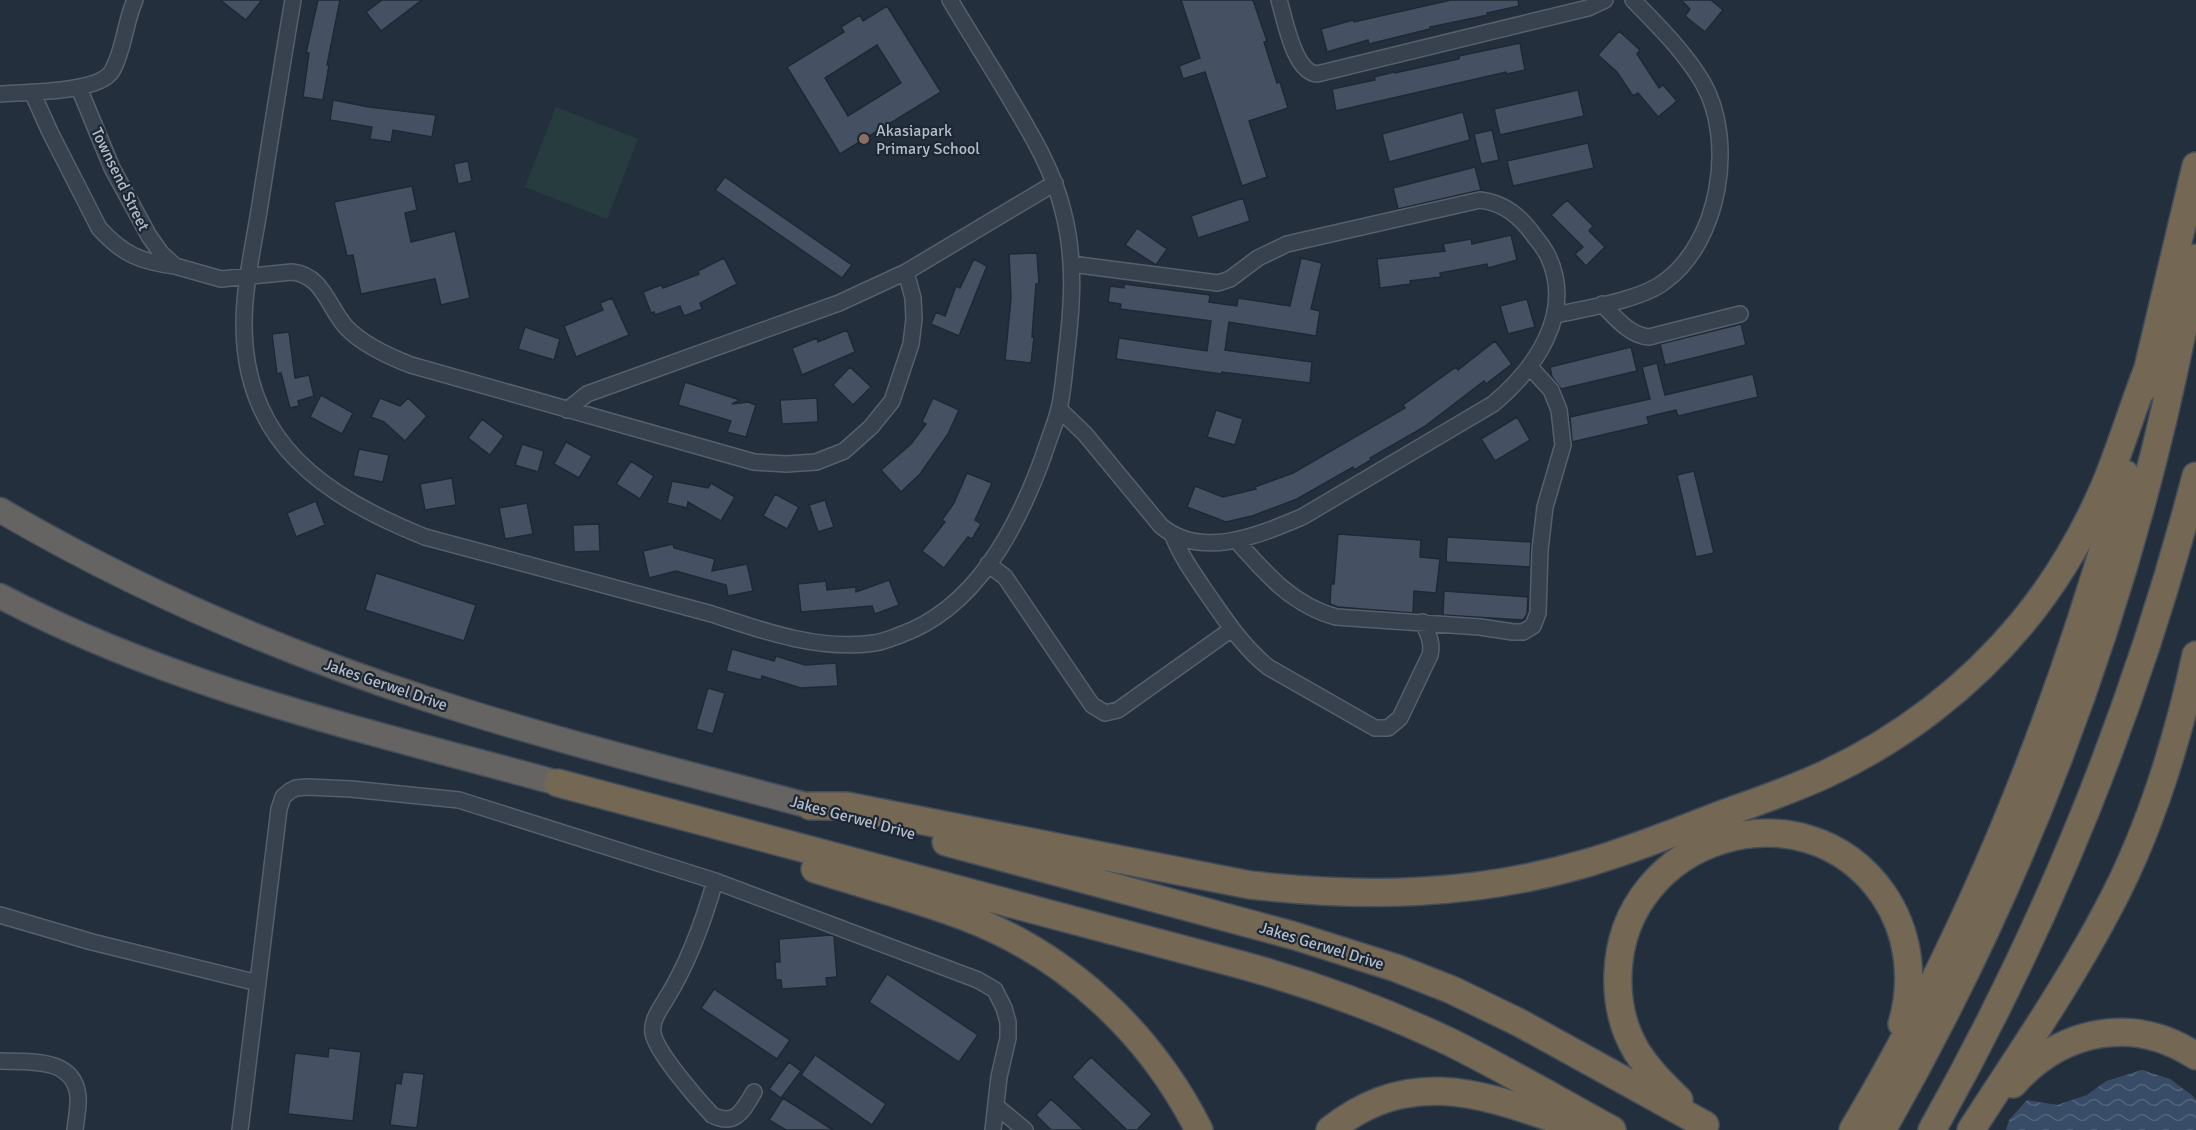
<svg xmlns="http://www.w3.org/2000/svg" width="2196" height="1130" viewBox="0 0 2196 1130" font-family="Signika,sans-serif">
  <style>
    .park { fill: #263c3f }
    .water { fill: url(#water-waves) }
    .building { fill: #455162; stroke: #1f2835; stroke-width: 1.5; fill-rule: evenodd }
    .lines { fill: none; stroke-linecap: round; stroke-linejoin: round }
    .minor-casing { stroke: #565f6c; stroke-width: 18 }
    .trunk-casing { stroke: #434c59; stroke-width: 27 }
    .motorway-casing { stroke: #434c59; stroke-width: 30 }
    .minor { stroke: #38414e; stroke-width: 15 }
    .trunk { stroke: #656462; stroke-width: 24 }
    .motorway { stroke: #746855; stroke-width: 27 }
    .education-dot { fill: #8d6e63; stroke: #1d2633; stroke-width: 2 }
    .labels { text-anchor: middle; stroke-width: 4.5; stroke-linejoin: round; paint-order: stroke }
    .poi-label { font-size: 16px; fill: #b4bcc9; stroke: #1d2633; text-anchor: start }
    .street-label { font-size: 16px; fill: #b4bcc9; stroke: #1d2633 }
  </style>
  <defs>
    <pattern id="water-waves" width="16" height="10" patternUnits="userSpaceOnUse" patternTransform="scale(1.5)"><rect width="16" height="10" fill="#394c67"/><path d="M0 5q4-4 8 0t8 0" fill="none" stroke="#53647b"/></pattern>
  </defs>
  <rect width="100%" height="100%" fill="#242f3e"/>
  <path class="park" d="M 556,107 L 638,139 L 607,219 L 525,187 Z"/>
  <path class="water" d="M 2142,1070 L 2170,1079 L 2193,1096 L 2196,1100 L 2196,1130 L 2006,1130 L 2009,1120 L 2027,1100 L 2057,1105 L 2087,1095 L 2106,1081 Z"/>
  <path class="building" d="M 220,0 L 262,0 L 246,20 Z
    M 318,0 L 340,0 L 327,65 L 329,65 L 323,100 L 303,97 L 309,53 L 306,53 Z
    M 382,0 L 422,0 L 381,31 L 366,12 Z
    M 1181,0 L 1253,0 L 1267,41 L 1264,42 L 1277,83 L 1280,82 L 1288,108 L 1249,121 L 1267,177 L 1242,186 L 1205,72 L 1183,79 L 1179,66 L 1200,58 Z
    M 1451,0 L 1518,0 L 1519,6 L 1487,13 L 1488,15 L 1430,27 L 1430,29 L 1369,44 L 1368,40 L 1327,52 L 1321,29 L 1353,20 L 1354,22 Z
    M 1681,0 L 1711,0 L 1723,10 L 1705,32 L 1685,16 L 1690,9 Z
    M 887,6 L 941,92 L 840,154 L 787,67 L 844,32 L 841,27 L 860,15 L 863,21 ZM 877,45 L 901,83 L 848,116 L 825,78 Z
    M 1619,31 L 1640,50 L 1637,54 L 1659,88 L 1663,85 L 1677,101 L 1658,117 L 1638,93 L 1633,96 L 1617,72 L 1598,55 Z
    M 1520,43 L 1525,70 L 1507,74 L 1506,72 L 1336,111 L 1332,89 L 1375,80 L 1374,77 L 1394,72 L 1395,73 L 1459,59 L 1459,56 Z
    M 1578,90 L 1584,116 L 1500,135 L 1494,109 Z
    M 333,100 L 369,107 L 436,115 L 432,137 L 393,130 L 391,142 L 370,139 L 372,127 L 330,120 Z
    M 1463,112 L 1470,140 L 1389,162 L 1382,134 Z
    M 1492,130 L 1499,160 L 1481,164 L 1474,134 Z
    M 1588,143 L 1594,168 L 1513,186 L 1507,161 Z
    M 468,161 L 472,181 L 458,184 L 454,164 Z
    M 1475,167 L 1481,190 L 1398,209 L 1393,188 Z
    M 725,177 L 852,265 L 842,278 L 715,190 Z
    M 412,186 L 417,210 L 405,213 L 411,242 L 455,231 L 470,298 L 441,305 L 435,279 L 361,294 L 353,255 L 347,256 L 334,202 Z
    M 1243,198 L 1250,221 L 1198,238 L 1191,216 Z
    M 1567,200 L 1593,226 L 1589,231 L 1605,247 L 1586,266 L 1575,254 L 1583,247 L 1551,215 Z
    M 1137,228 L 1167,249 L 1156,265 L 1125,245 Z
    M 1511,235 L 1517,260 L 1488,268 L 1487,264 L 1440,273 L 1441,277 L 1410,281 L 1411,284 L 1380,288 L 1377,259 L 1445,251 L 1443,244 L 1471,239 L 1472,244 Z
    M 1037,253 L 1039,284 L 1036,284 L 1032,337 L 1034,337 L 1031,363 L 1005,360 L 1011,298 L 1009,254 Z
    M 724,258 L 737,284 L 700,303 L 702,309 L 684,316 L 680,306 L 655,315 L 654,312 L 651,313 L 643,292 L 661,285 L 663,288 L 699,274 L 698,271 Z
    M 1301,258 L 1322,263 L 1311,309 L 1320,311 L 1316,336 L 1229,322 L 1225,350 L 1312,362 L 1310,383 L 1222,372 L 1221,374 L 1116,359 L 1119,338 L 1207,351 L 1211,321 L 1120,309 L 1121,304 L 1108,302 L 1110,286 L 1124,288 L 1124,284 L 1210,295 L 1209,302 L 1237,306 L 1238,298 L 1290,306 Z
    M 974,259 L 987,266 L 959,336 L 931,324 L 936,312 L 945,316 L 956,286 L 960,288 Z
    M 612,298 L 629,335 L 576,357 L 564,326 L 603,310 L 600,303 Z
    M 1527,299 L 1535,327 L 1508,334 L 1500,306 Z
    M 1741,324 L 1746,345 L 1665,365 L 1660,344 Z
    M 525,327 L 560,339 L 554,360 L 518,349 Z
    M 847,330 L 855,352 L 802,375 L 792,348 L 817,338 L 818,342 Z
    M 289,332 L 295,378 L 309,375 L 314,396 L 298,401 L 299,406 L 290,408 L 281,373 L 277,374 L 272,334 Z
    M 1495,341 L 1512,364 L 1486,384 L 1484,381 L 1424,427 L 1370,458 L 1371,460 L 1354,470 L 1353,467 L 1297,499 L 1252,516 L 1226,522 L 1187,507 L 1195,486 L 1223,497 L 1256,489 L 1255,487 L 1293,473 L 1405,408 L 1403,405 L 1456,367 L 1458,370 Z
    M 1631,347 L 1637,371 L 1561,389 L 1552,377 L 1550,367 Z
    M 1657,363 L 1665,395 L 1753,374 L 1758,397 L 1678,416 L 1676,410 L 1647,417 L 1649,424 L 1572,442 L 1570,417 L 1650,399 L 1642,367 Z
    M 850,367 L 871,387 L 853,405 L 833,385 Z
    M 685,382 L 740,400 L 732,404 L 748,402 L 756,405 L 746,437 L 727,432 L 731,421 L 678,405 Z
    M 321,395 L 353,413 L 342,434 L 310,417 Z
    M 380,398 L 400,406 L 408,398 L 427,416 L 405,441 L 384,422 L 371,417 Z
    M 817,398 L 818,422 L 782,424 L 780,400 Z
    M 933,398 L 959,410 L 948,434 L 920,474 L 901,492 L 881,470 L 911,444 L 926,424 L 922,422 Z
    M 1216,410 L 1243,419 L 1235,445 L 1207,437 Z
    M 1517,417 L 1530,440 L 1495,461 L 1481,439 Z
    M 482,419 L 504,436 L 490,455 L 468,438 Z
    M 566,442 L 592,456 L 579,478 L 554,464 Z
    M 522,444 L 544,451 L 538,472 L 515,465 Z
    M 359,449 L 389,455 L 383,482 L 353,476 Z
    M 631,461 L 654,476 L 640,499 L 616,484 Z
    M 1694,471 L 1714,553 L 1696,557 L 1677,475 Z
    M 967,473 L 992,483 L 975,520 L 981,524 L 972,539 L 968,537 L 944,568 L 922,551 L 945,522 L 942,520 L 954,503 Z
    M 452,478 L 456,505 L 425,510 L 420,484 Z
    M 672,481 L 708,488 L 711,483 L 735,497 L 721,521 L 688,502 L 687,508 L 667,503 Z
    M 775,494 L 799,507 L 787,529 L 763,516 Z
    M 825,500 L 834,527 L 818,532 L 809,505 Z
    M 316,501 L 325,525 L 296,537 L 287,513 Z
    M 527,503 L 533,534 L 505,539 L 499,508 Z
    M 599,524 L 600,551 L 574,552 L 573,525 Z
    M 1338,534 L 1421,540 L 1420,557 L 1440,559 L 1436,593 L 1414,591 L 1413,613 L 1338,607 L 1330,604 L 1331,584 L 1334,584 Z
    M 1447,537 L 1531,542 L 1530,567 L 1446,562 Z
    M 673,544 L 674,548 L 715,559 L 712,571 L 747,564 L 753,591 L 728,596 L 726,585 L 676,571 L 649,578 L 643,551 Z
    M 376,573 L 476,605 L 464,641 L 365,610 Z
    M 889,580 L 899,605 L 875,614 L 872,606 L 801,612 L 798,584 L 826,581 L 827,590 L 856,587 L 856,592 Z
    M 1444,591 L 1528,597 L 1527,614 L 1523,620 L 1443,615 Z
    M 732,649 L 774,661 L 776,656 L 805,665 L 836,663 L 838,686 L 801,688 L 762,676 L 761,680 L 726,671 Z
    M 708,688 L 725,693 L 713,734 L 696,729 Z
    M 831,935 L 834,936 L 837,977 L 826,978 L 827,986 L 782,989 L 781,980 L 776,980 L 775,962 L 780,962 L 779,939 Z
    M 887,974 L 978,1035 L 959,1062 L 869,1002 Z
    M 714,989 L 790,1040 L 777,1059 L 701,1008 Z
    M 329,1048 L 361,1052 L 353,1121 L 288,1114 L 295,1053 L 328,1057 Z
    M 815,1055 L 886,1104 L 872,1125 L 801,1075 Z
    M 1091,1057 L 1152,1114 L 1137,1130 L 1127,1130 L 1072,1077 Z
    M 789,1062 L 801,1071 L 781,1098 L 769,1089 Z
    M 403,1072 L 424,1074 L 417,1128 L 390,1125 L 396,1083 L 401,1084 Z
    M 783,1098 L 833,1130 L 786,1130 L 769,1120 Z
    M 1051,1099 L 1084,1130 L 1051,1130 L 1036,1115 Z"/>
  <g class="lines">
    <g class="minor-casing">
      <path id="minor" d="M 293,0 C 281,70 270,141 259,211 C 253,248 244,287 244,324 C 244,443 324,496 425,537 L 712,614 C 763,631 819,651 874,643 C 883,642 892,638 900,635 C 976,608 1017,528 1043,457 C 1048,441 1055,425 1059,409 C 1063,392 1064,375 1066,358 C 1072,309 1076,260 1063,211 C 1053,169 1030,132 1008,95 C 989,63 969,32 950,0
        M 1279,0 C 1285,20 1294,72 1317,74 L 1588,8 L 1605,0
        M 79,88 L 112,168 L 149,236 L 161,253 L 175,266 L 221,279 L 292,272 C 323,275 328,307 346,327 C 362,344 390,357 411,365 L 754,462 L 786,464 L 816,462 L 844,451 L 871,427 L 892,401 L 911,344 L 914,319 L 913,298 L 906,272
        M 32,92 L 50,132 L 99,228 C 122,254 141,262 175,266
        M 0,94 C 25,92 99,93 112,71 C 124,50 125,22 135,0
        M 1602,304 C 1615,317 1630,336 1649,337 L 1740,314
        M 1556,315 C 1586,308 1641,300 1664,282 C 1720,242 1736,141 1703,83 C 1685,52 1658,26 1633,0
        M 1059,409 L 1085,434 L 1161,526 C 1202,560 1259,535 1302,517 L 1493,404 C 1535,369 1575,313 1548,256 C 1545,250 1540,243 1535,237 C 1521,217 1505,203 1480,200 L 1287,244 L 1258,258 L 1230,279 L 1218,283 L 1071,264
        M 567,410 L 587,394 L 839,303 L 906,272 L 1055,183
        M 1173,536 C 1181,556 1193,573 1206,592 C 1225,619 1242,646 1268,667 L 1375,728 L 1388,728 L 1400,718 L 1430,655 C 1433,643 1428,634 1423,622
        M 1236,540 C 1265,573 1292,605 1336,617 L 1480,627 L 1513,632 L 1523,632 L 1533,626 L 1538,613 L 1540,550 L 1545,507 L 1563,445 L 1559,410 L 1551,390 L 1530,367
        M 988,564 L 1005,577 L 1092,705 L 1105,713 L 1118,710 L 1232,629
        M 715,881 C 703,923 689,962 666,999 C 660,1009 651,1021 653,1033 C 656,1052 698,1100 712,1115 C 736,1127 743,1110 754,1092
        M 0,915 L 92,942 L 258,983
        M 0,1061 C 29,1062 74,1057 78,1096 C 79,1107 76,1119 75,1130
        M 996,1106 L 1025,1130
        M 240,1130 L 279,809 L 283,797 L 290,791 L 296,788 L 307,787 L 351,789 L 459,800 L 715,881 L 978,980 L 995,990 L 1004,1008 L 1008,1022 L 1008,1038 L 999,1077 L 993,1130"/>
    </g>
    <g class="trunk-casing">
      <path id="trunk" d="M 0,510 C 135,589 282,652 430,700 C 555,741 683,772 810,806
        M 0,596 C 175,688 368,731 558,783"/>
    </g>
    <g class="motorway-casing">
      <path id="motorway" d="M 2143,389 L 2196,166
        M 558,783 L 1238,964 C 1312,984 1383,1010 1452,1043 C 1506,1070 1559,1101 1612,1130
        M 810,806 L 847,806 L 1250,885 C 1365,898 1475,896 1587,863 C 1632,850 1676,832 1720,815 C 1756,802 1792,790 1826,774 C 1901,739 1969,687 2022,623 C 2055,583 2083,536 2104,488 C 2120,450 2132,410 2147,371
        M 946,842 L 1295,936 L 1396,968 L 1452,990 L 1520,1023 L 1705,1125
        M 815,869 C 865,885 917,898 966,917 C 1068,956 1150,1033 1199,1130
        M 2013,1084 C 2062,1029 2133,1015 2196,1056
        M 1679,1100 C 1664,1085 1649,1071 1637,1052 C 1623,1029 1617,1001 1618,974 C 1622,837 1803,780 1883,894 C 1909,932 1915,979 1902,1024
        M 1330,1130 C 1416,1061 1493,1099 1585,1129
        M 1853,1130 C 1975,925 2062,703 2125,474
        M 1882,1130 C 2038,857 2142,568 2196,258
        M 1932,1130 C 2048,924 2137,704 2196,476
        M 1971,1130 C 2018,1057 2068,985 2108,909 C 2151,829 2177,743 2196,655"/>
    </g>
    <use href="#minor" class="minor"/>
    <use href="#trunk" class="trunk"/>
    <use href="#motorway" class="motorway"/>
  </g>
  <circle class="education-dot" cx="864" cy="139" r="6"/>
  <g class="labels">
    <g class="poi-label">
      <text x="876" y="136">Akasiapark<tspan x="876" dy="18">Primary School</tspan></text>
    </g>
    <g class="street-label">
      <text transform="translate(121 179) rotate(64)" y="6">Townsend Street</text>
      <text transform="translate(386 684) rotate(19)" y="6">Jakes Gerwel Drive</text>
      <text transform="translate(853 817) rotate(15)" y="6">Jakes Gerwel Drive</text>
      <text transform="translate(1322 945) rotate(17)" y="6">Jakes Gerwel Drive</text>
    </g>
  </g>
</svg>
